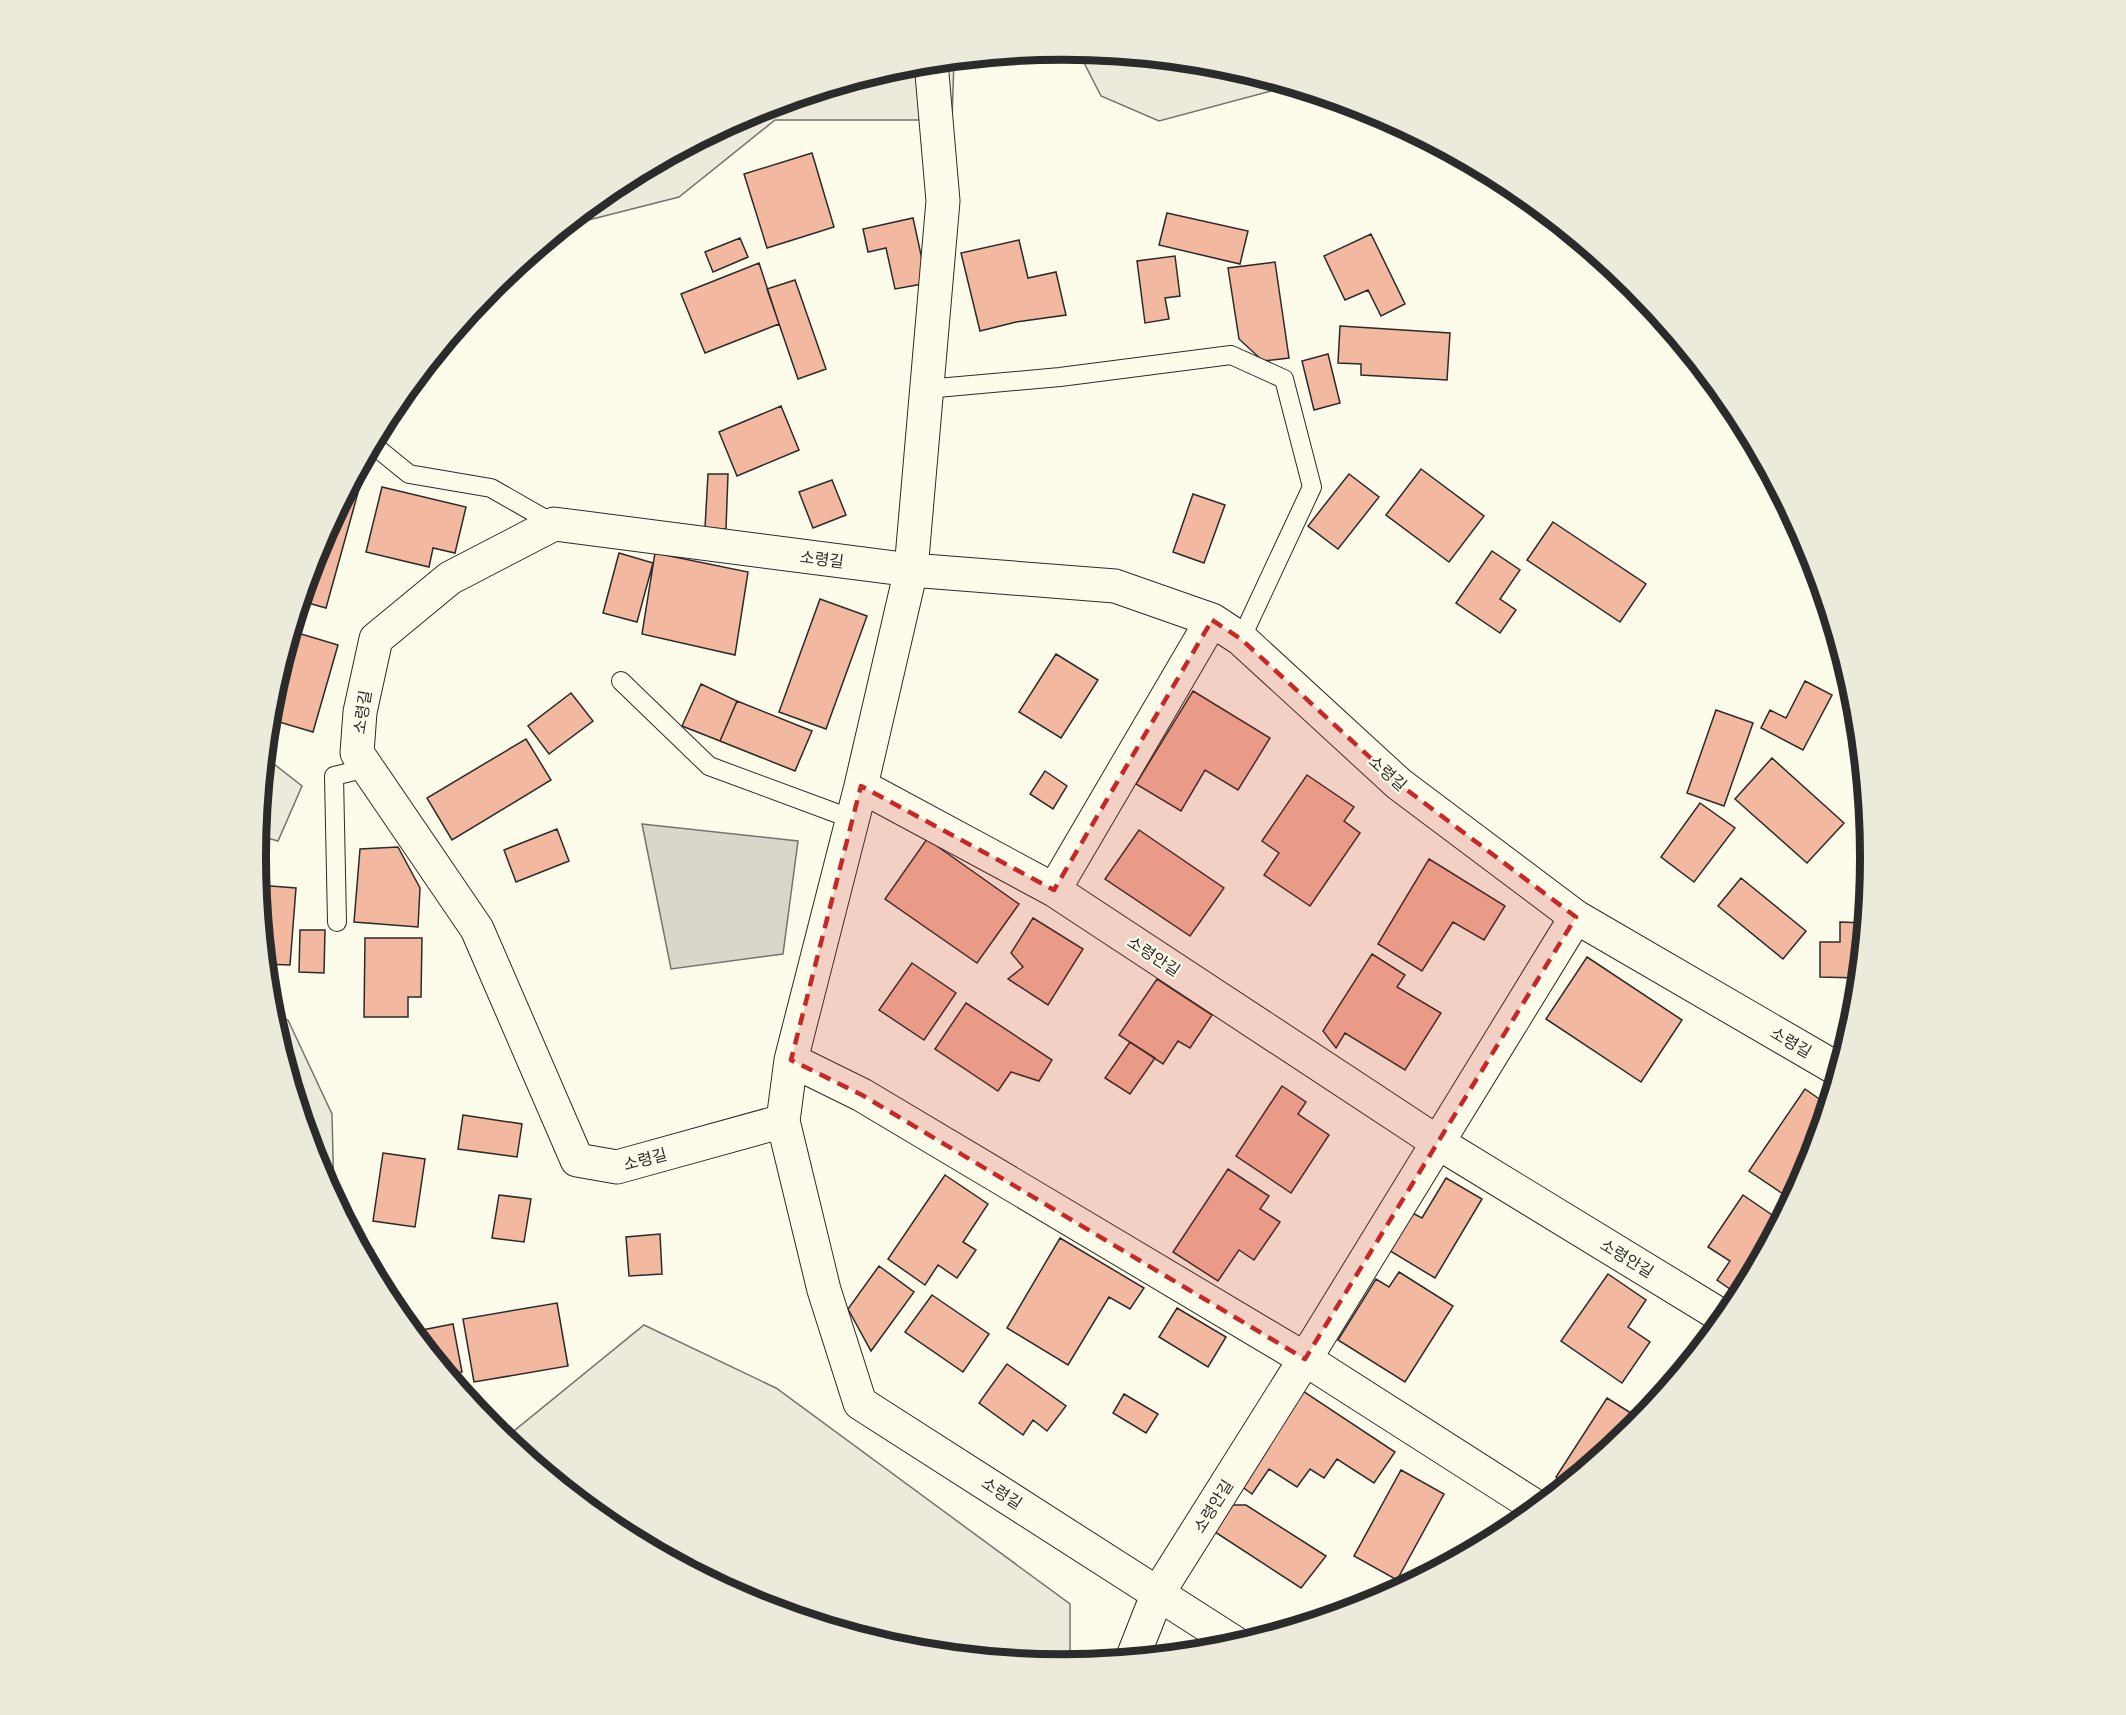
<svg xmlns="http://www.w3.org/2000/svg" width="2126" height="1715" viewBox="0 0 2126 1715" font-family="'Asap Condensed','Noto Sans KR',sans-serif">
  <style>
    .green { fill: #ecebdb; stroke: #74746e; stroke-width: 1.5 }
    .water { fill: #d8d7c9; stroke: #74746e; stroke-width: 1.5 }
    .building { fill: #f2b8a0; stroke: #2b2b2b; stroke-width: 1.5 }
    .lines { fill: none; stroke-linecap: round; stroke-linejoin: round }
    .service-casing { stroke: #2b2b2b; stroke-width: 20 }
    .minor-casing { stroke: #2b2b2b; stroke-width: 35 }
    .service { stroke: #fdfbea; stroke-width: 18 }
    .minor { stroke: #fdfbea; stroke-width: 33 }
    .marked { fill: #c62828; fill-opacity: 0.2; stroke: #c62828; stroke-width: 4.5; stroke-dasharray: 12 8; stroke-linejoin: round }
    .labels { text-anchor: middle; stroke-width: 4.5; stroke-linejoin: round; paint-order: stroke }
    .street-label { font-size: 16px; fill: #2b2b2b; stroke: #fdfbea }
    .rim { fill: none; stroke: #2b2b2b; stroke-width: 8 }
  </style>
  <rect width="100%" height="100%" fill="#fdfbea"/>
  <path class="green" d="M 1078,51 L 1221,65 L 1290,86 L 1159,121 L 1101,96 Z
    M 954,60 L 952,120 L 775,120 L 679,197 L 565,226 L 614,185 L 754,111 L 906,65 Z
    M 265,757 L 302,786 L 278,841 L 257,835 Z
    M 270,1013 L 288,1020 L 332,1114 L 334,1199 L 316,1166 Z
    M 644,1325 L 776,1388 L 1070,1604 L 1070,1665 L 905,1650 L 753,1604 L 614,1529 L 504,1439 Z"/>
  <path class="water" d="M 642,824 L 798,841 L 783,954 L 671,969 Z"/>
  <path class="building" d="M 812,153 L 834,227 L 767,248 L 744,174 Z
    M 1167,213 L 1248,231 L 1240,264 L 1159,245 Z
    M 913,218 L 923,264 L 922,284 L 895,289 L 886,248 L 868,252 L 863,229 Z
    M 1371,234 L 1405,304 L 1381,316 L 1368,290 L 1345,300 L 1324,256 Z
    M 740,238 L 748,257 L 713,272 L 705,252 Z
    M 1019,240 L 1028,278 L 1056,272 L 1066,315 L 1016,322 L 980,331 L 961,253 Z
    M 1175,256 L 1180,296 L 1165,298 L 1169,319 L 1145,323 L 1137,261 Z
    M 1275,262 L 1289,358 L 1263,361 L 1239,339 L 1228,268 Z
    M 759,263 L 779,324 L 705,353 L 681,294 Z
    M 795,280 L 826,369 L 798,379 L 767,289 Z
    M 1340,326 L 1450,333 L 1447,380 L 1361,375 L 1361,364 L 1338,363 Z
    M 1328,354 L 1340,403 L 1314,410 L 1302,361 Z
    M 781,406 L 799,450 L 737,476 L 719,432 Z
    M 1421,469 L 1484,516 L 1449,562 L 1386,515 Z
    M 708,474 L 728,474 L 726,529 L 705,528 Z
    M 1349,474 L 1379,497 L 1338,549 L 1308,526 Z
    M 832,480 L 846,515 L 813,528 L 799,492 Z
    M 350,486 L 359,489 L 326,608 L 301,601 L 317,548 Z
    M 382,487 L 466,507 L 455,553 L 433,548 L 429,567 L 366,552 Z
    M 1193,494 L 1225,505 L 1204,563 L 1173,552 Z
    M 1553,522 L 1646,584 L 1620,622 L 1527,560 Z
    M 1492,551 L 1520,570 L 1500,599 L 1516,610 L 1500,633 L 1456,603 Z
    M 619,553 L 653,563 L 637,622 L 603,613 Z
    M 655,553 L 748,572 L 735,655 L 642,634 Z
    M 820,599 L 867,616 L 826,729 L 779,712 Z
    M 291,631 L 338,645 L 313,732 L 269,719 L 271,700 Z
    M 1056,654 L 1098,680 L 1061,738 L 1019,712 Z
    M 1805,681 L 1832,695 L 1803,750 L 1761,728 L 1770,710 L 1786,718 Z
    M 701,684 L 737,701 L 720,741 L 682,726 Z
    M 1193,691 L 1270,738 L 1238,790 L 1205,770 L 1181,811 L 1136,784 Z
    M 571,693 L 593,721 L 549,754 L 528,726 Z
    M 737,701 L 812,731 L 795,771 L 720,741 Z
    M 1716,710 L 1753,723 L 1724,806 L 1687,793 Z
    M 526,739 L 551,780 L 452,840 L 427,798 Z
    M 1772,758 L 1844,823 L 1807,863 L 1735,799 Z
    M 1045,771 L 1067,786 L 1053,809 L 1030,794 Z
    M 1307,775 L 1354,807 L 1344,821 L 1360,833 L 1310,906 L 1264,875 L 1279,853 L 1262,841 Z
    M 1700,803 L 1735,828 L 1694,882 L 1661,857 Z
    M 557,829 L 569,861 L 516,882 L 504,850 Z
    M 1139,830 L 1224,888 L 1190,936 L 1105,879 Z
    M 927,839 L 1019,904 L 977,963 L 885,899 Z
    M 398,847 L 420,888 L 418,927 L 354,922 L 360,849 Z
    M 1429,859 L 1505,906 L 1484,940 L 1453,922 L 1422,971 L 1378,944 Z
    M 1741,878 L 1806,931 L 1783,959 L 1718,906 Z
    M 258,885 L 296,888 L 290,965 L 265,964 Z
    M 1033,918 L 1083,949 L 1048,1005 L 1008,979 L 1023,967 L 1011,953 Z
    M 1840,922 L 1865,923 L 1859,978 L 1820,977 L 1820,942 L 1840,942 Z
    M 300,930 L 325,930 L 324,973 L 299,972 Z
    M 365,938 L 422,938 L 421,997 L 408,997 L 408,1017 L 364,1017 Z
    M 1372,954 L 1405,975 L 1397,987 L 1441,1013 L 1405,1070 L 1345,1033 L 1336,1048 L 1323,1031 Z
    M 1587,957 L 1682,1020 L 1641,1082 L 1546,1019 Z
    M 912,963 L 956,993 L 924,1040 L 879,1010 Z
    M 1157,979 L 1212,1015 L 1190,1048 L 1178,1041 L 1163,1064 L 1119,1035 Z
    M 966,1003 L 1052,1060 L 1039,1081 L 1011,1072 L 998,1091 L 935,1049 Z
    M 1130,1042 L 1155,1058 L 1130,1094 L 1105,1078 Z
    M 1282,1086 L 1306,1102 L 1298,1114 L 1329,1135 L 1291,1193 L 1236,1156 Z
    M 1805,1089 L 1828,1105 L 1809,1167 L 1792,1200 L 1749,1171 Z
    M 463,1115 L 522,1124 L 517,1157 L 458,1149 Z
    M 383,1153 L 425,1159 L 415,1227 L 373,1221 Z
    M 1228,1169 L 1269,1196 L 1260,1209 L 1280,1222 L 1254,1260 L 1239,1250 L 1218,1281 L 1173,1252 Z
    M 945,1175 L 988,1204 L 963,1242 L 976,1250 L 957,1278 L 938,1265 L 925,1285 L 888,1259 Z
    M 1446,1178 L 1482,1199 L 1435,1278 L 1382,1246 L 1405,1209 L 1422,1218 Z
    M 499,1195 L 531,1199 L 524,1242 L 492,1238 Z
    M 1743,1195 L 1781,1221 L 1740,1296 L 1717,1280 L 1730,1261 L 1708,1247 Z
    M 660,1234 L 662,1274 L 629,1276 L 626,1237 Z
    M 1060,1238 L 1144,1288 L 1130,1309 L 1109,1297 L 1068,1365 L 1007,1328 Z
    M 879,1266 L 914,1292 L 871,1351 L 848,1309 Z
    M 1399,1272 L 1453,1306 L 1405,1382 L 1338,1340 L 1376,1279 L 1389,1287 Z
    M 1608,1274 L 1646,1300 L 1628,1327 L 1650,1342 L 1622,1383 L 1561,1341 Z
    M 932,1295 L 989,1334 L 963,1372 L 905,1332 Z
    M 557,1303 L 568,1366 L 474,1382 L 463,1319 Z
    M 1177,1308 L 1226,1337 L 1208,1367 L 1159,1337 Z
    M 453,1324 L 462,1372 L 447,1375 L 412,1332 Z
    M 1007,1364 L 1066,1406 L 1047,1431 L 1033,1420 L 1023,1435 L 979,1403 Z
    M 1300,1389 L 1395,1452 L 1374,1483 L 1337,1459 L 1324,1478 L 1310,1469 L 1297,1487 L 1269,1469 L 1252,1494 L 1237,1483 Z
    M 1124,1394 L 1158,1414 L 1146,1433 L 1113,1413 Z
    M 1607,1398 L 1642,1420 L 1634,1429 L 1567,1484 L 1556,1477 Z
    M 1401,1470 L 1444,1494 L 1397,1580 L 1354,1556 Z
    M 1231,1505 L 1246,1505 L 1326,1556 L 1301,1588 L 1215,1532 Z"/>
  <g class="lines">
    <g class="service-casing">
      <path id="service" d="M 926,389 L 1060,377 L 1231,355 L 1284,379 L 1312,487 L 1241,639
        M 372,444 L 409,474 L 491,488 L 554,524
        M 621,681 L 709,766 L 852,819
        M 337,922 L 334,776 L 367,768"/>
    </g>
    <g class="minor-casing">
      <path id="minor" d="M 931,62 L 943,201 L 911,570 L 861,786 L 791,1060 L 783,1121 L 824,1290 L 860,1403 L 1238,1645
        M 861,786 L 1054,890 L 1437,1142 L 1725,1318
        M 1054,890 L 1212,620
        M 791,1060 L 862,1095 L 1305,1359 L 1538,1508
        M 783,1121 L 617,1167 L 577,1160 L 477,929 L 357,753 L 360,712 L 376,639 L 450,578 L 554,524 L 911,570 L 1115,586 L 1212,620 L 1241,639 L 1399,784 L 1576,917 L 1839,1070
        M 1132,1659 L 1158,1593 L 1305,1359 L 1576,917"/>
    </g>
    <use href="#service" class="service"/>
    <use href="#minor" class="minor"/>
  </g>
  <path class="marked" d="M 1212,620 L 1241,639 L 1399,784 L 1576,917 L 1305,1359 L 862,1095 L 791,1060 L 861,786 L 1054,890 Z"/>
  <g class="labels">
    <g class="street-label">
      <text transform="translate(822 559) rotate(7)" y="6">소령길</text>
      <text transform="translate(362 712) rotate(-81)" y="6">소령길</text>
      <text transform="translate(1388 773) rotate(41)" y="6">소령길</text>
      <text transform="translate(1154 956) rotate(33)" y="6">소령안길</text>
      <text transform="translate(1791 1042) rotate(30)" y="6">소령길</text>
      <text transform="translate(645 1159) rotate(-15)" y="6">소령길</text>
      <text transform="translate(1627 1258) rotate(31)" y="6">소령안길</text>
      <text transform="translate(1002 1493) rotate(33)" y="6">소령길</text>
      <text transform="translate(1213 1506) rotate(-58)" y="6">소령안길</text>
    </g>
  </g>
  <path d="M0 0H2126V1715H0ZM266 857a797 797 0 1 1 1594 0a797 797 0 1 1-1594 0Z" fill="#eceadb" fill-rule="evenodd"/>
  <path class="rim" d="M266 857a797 797 0 1 1 1594 0a797 797 0 1 1-1594 0Z"/>
</svg>
